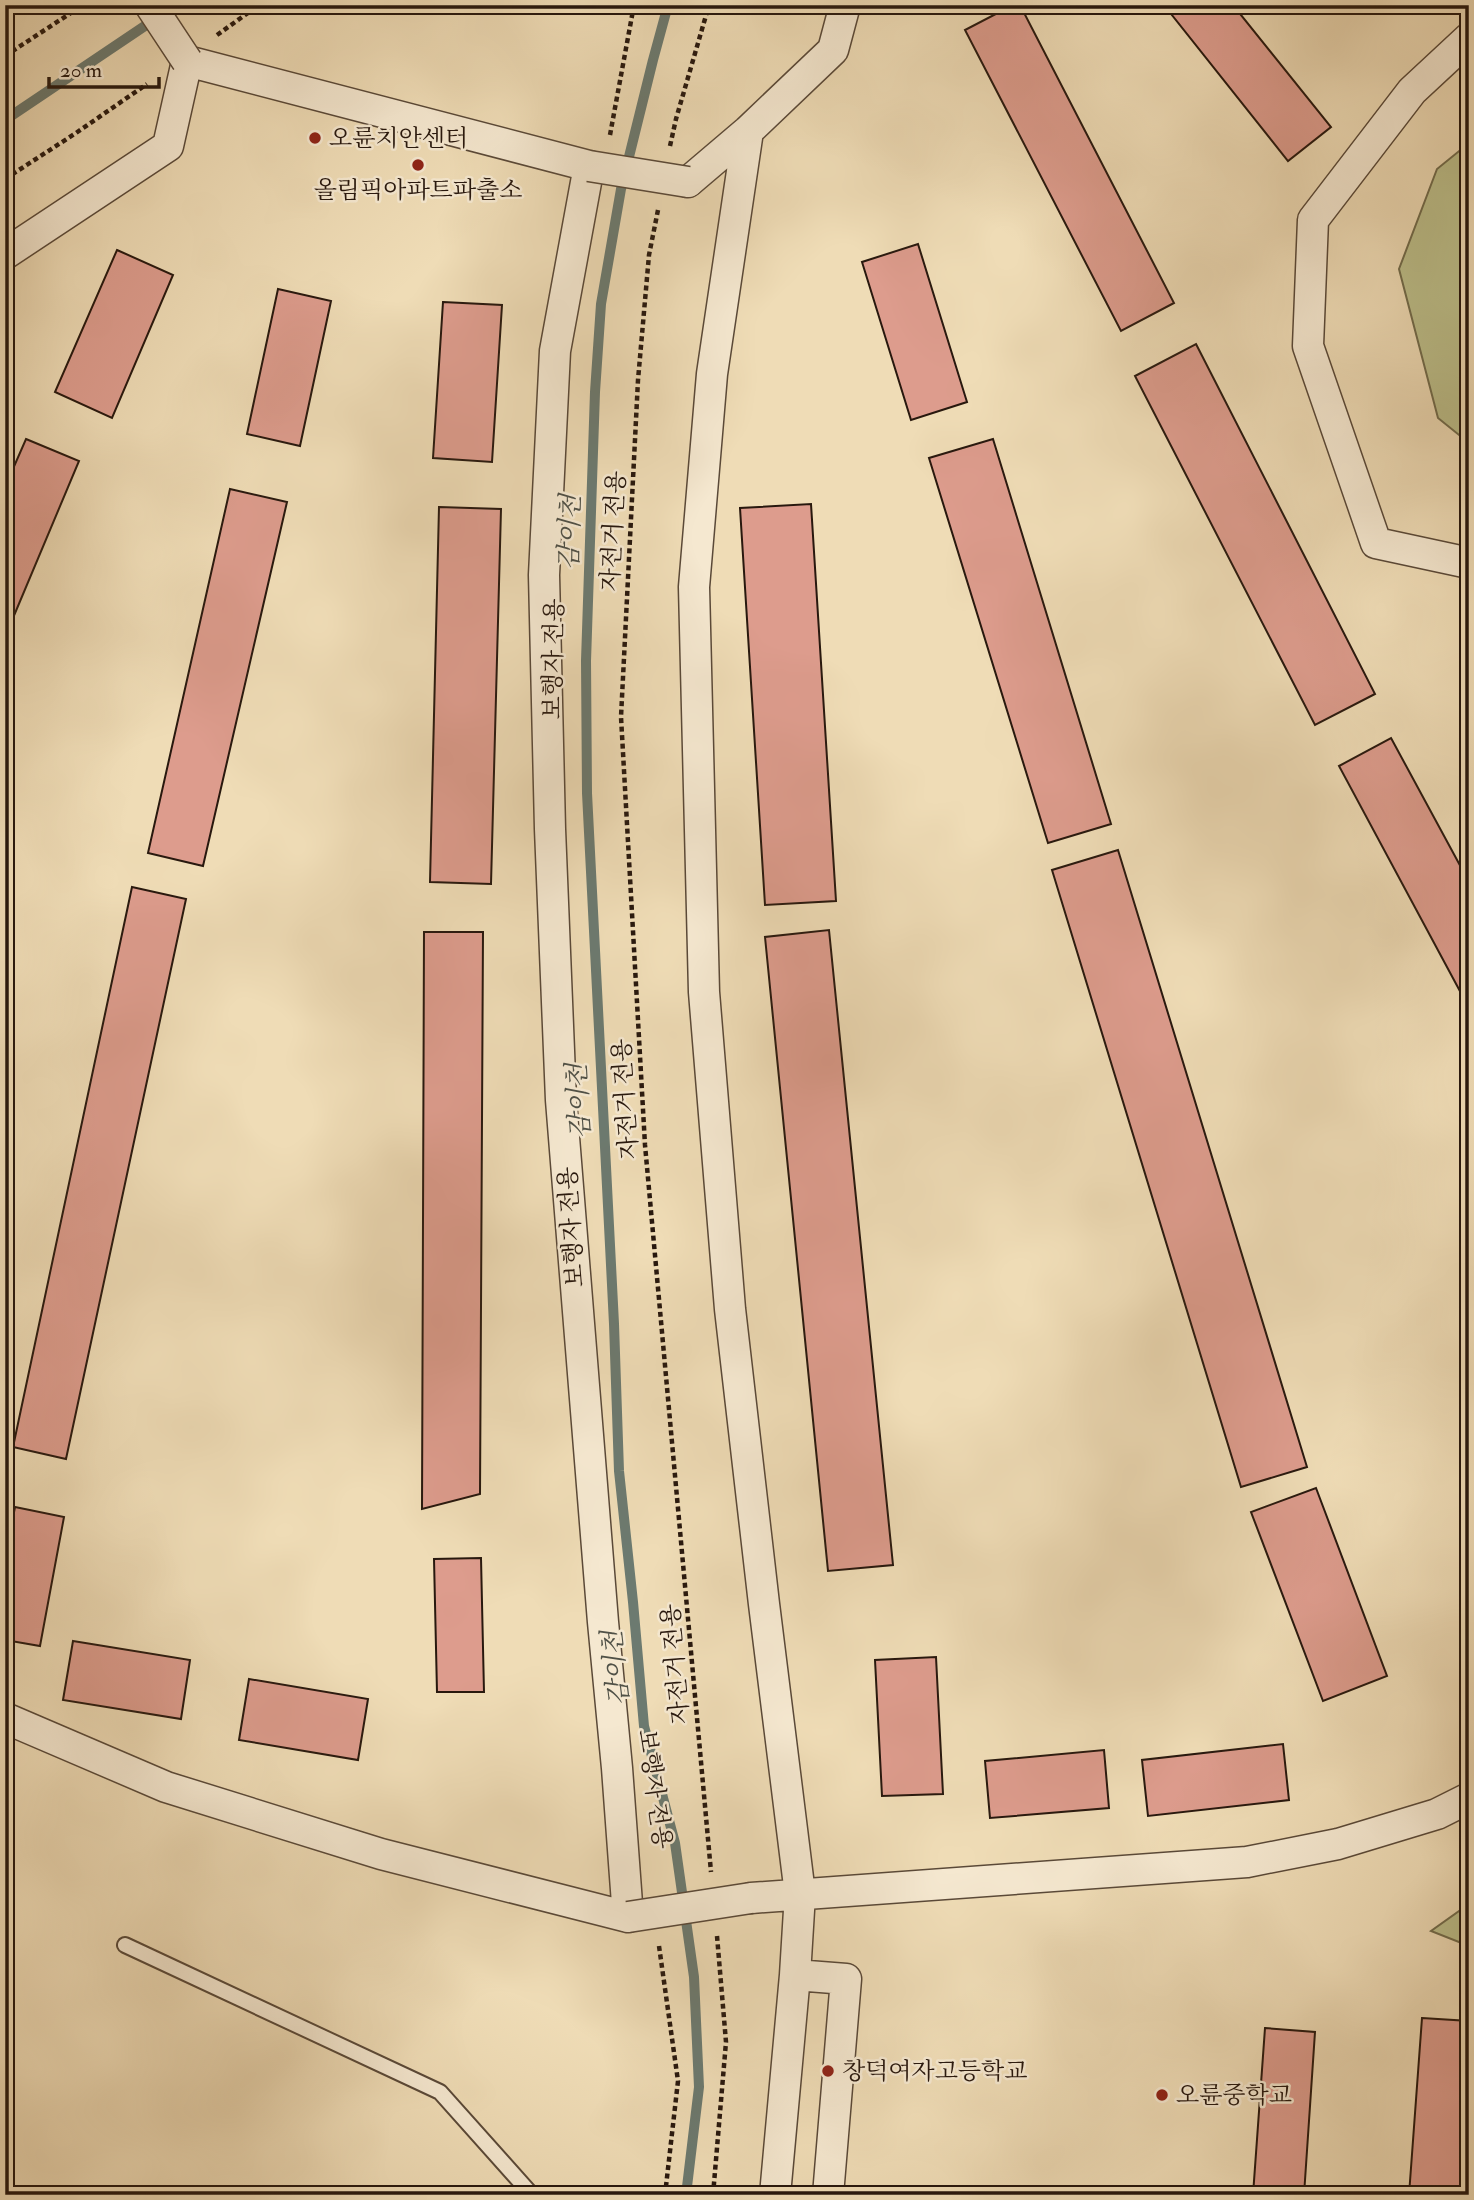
<svg xmlns="http://www.w3.org/2000/svg" width="1474" height="2200" viewBox="0 0 1474 2200" font-family="'IM FELL Double Pica','Noto Serif KR',serif">
  <style>
    .green { fill: #bcbf8b; stroke: #726c4c; stroke-width: 2 }
    .lines { fill: none; stroke-linecap: round; stroke-linejoin: round }
    .stream { stroke: #6c7a70; stroke-width: 10 }
    .building { fill: #dd9c8d; stroke: #28180e; stroke-width: 2 }
    .service-casing { stroke: #5a4938; stroke-width: 18 }
    .minor-casing { stroke: #5a4938; stroke-width: 33 }
    .path { stroke: #28180e; stroke-width: 4.5; stroke-dasharray: 5 3.5; stroke-linecap: butt }
    .service { stroke: #f5e8d0; stroke-width: 14 }
    .minor { stroke: #f5e8d0; stroke-width: 30 }
    .minor-bridge-casing { stroke: #5a4938; stroke-width: 33; stroke-linecap: butt }
    .minor-bridge { stroke: #f5e8d0; stroke-width: 30 }
    .poi-dot { fill: #8f2418; stroke: #f5e8d0; stroke-width: 2.5 }
    .labels { text-anchor: middle; stroke-width: 5; stroke-linejoin: round; paint-order: stroke }
    .poi-label { font-size: 24px; fill: #28180e; stroke: #f5e8d0; text-anchor: start }
    .street-label { font-size: 24px; fill: #28180e; stroke: #f5e8d0 }
    .water-label { font-size: 26px; font-style: italic; fill: #505147; stroke: #f5e8d0 }
  </style>
  <rect width="100%" height="100%" fill="#efdcb6"/>
  <filter id="stains"><feTurbulence type="fractalNoise" baseFrequency=".00286" numOctaves="4"/><feColorMatrix values="0 0 0 0 .2 0 0 0 0 .09 0 0 0 0 .02 0 0 0 .5 -.17"/></filter>
  <radialGradient id="worn" r=".72"><stop offset=".6" stop-color="#630" stop-opacity="0"/><stop offset="1" stop-color="#630" stop-opacity=".3"/></radialGradient>
  <path class="green" d="M 1469,143 L 1469,443 L 1438,418 L 1399,269 L 1437,169 Z
    M 1469,1904 L 1469,1946 L 1431,1931 Z"/>
  <g class="lines">
    <path class="stream" d="M 668,5 L 653,60 L 621,189 L 601,304 L 595,392 L 586,661 L 587,793 L 614,1324 L 619,1471 L 633,1602 L 644,1726 L 675,1843 L 694,1977 L 699,2087 L 686,2195
      M 5,120 L 176,5"/>
  </g>
  <path class="building" d="M 1013,5 L 1020,5 L 1174,303 L 1121,331 L 965,30 Z
    M 1164,5 L 1233,5 L 1331,127 L 1288,161 Z
    M 918,244 L 967,402 L 911,420 L 862,262 Z
    M 117,250 L 173,275 L 112,418 L 55,392 Z
    M 278,289 L 331,301 L 300,446 L 247,434 Z
    M 443,302 L 502,305 L 492,462 L 433,458 Z
    M 1196,344 L 1375,694 L 1315,725 L 1135,376 Z
    M 26,439 L 79,461 L 5,637 L 5,487 Z
    M 993,439 L 1111,824 L 1048,843 L 929,458 Z
    M 230,489 L 287,502 L 203,866 L 148,853 Z
    M 811,504 L 836,901 L 765,905 L 740,508 Z
    M 439,507 L 501,509 L 491,884 L 430,882 Z
    M 1391,738 L 1469,882 L 1469,1008 L 1339,766 Z
    M 1118,850 L 1307,1467 L 1241,1487 L 1052,870 Z
    M 132,887 L 186,899 L 66,1459 L 13,1447 Z
    M 829,930 L 893,1565 L 828,1571 L 765,937 Z
    M 424,932 L 483,932 L 480,1494 L 422,1509 Z
    M 1316,1488 L 1387,1676 L 1323,1701 L 1251,1512 Z
    M 15,1507 L 64,1517 L 40,1646 L 5,1640 L 5,1558 Z
    M 481,1558 L 484,1692 L 437,1692 L 434,1559 Z
    M 73,1641 L 190,1660 L 181,1719 L 63,1700 Z
    M 936,1657 L 943,1794 L 882,1796 L 875,1660 Z
    M 249,1679 L 368,1699 L 358,1760 L 239,1740 Z
    M 1283,1744 L 1289,1800 L 1148,1816 L 1142,1760 Z
    M 1104,1750 L 1109,1808 L 990,1818 L 985,1761 Z
    M 1422,2018 L 1469,2021 L 1469,2195 L 1409,2195 Z
    M 1265,2028 L 1315,2032 L 1304,2195 L 1253,2195 Z"/>
  <g class="lines">
    <g class="service-casing">
      <path id="service" d="M 125,1945 L 440,2092 L 532,2195"/>
    </g>
    <g class="minor-casing">
      <path id="minor" d="M 1469,38 L 1412,91 L 1313,220 L 1308,346 L 1376,543 L 1469,563
        M 748,131 L 712,374 L 694,587 L 704,992 L 730,1309 L 764,1604 L 800,1894 L 795,1975 L 775,2195
        M 688,182 L 748,131 L 833,50 L 845,5
        M 5,254 L 168,146 L 187,61 L 589,166 L 555,351 L 544,575 L 550,829 L 561,1100 L 603,1622 L 617,1768 L 628,1917 L 381,1854 L 166,1787 L 5,1718
        M 751,1898 L 1247,1862 L 1338,1844 L 1437,1814 L 1469,1798
        M 795,1975 L 846,1979 L 828,2195"/>
    </g>
    <path class="path" d="M 217,35 L 259,5
      M 5,56 L 83,5
      M 610,135 L 634,5
      M 670,146 L 676,119 L 709,5
      M 5,179 L 76,133 L 147,84
      M 658,210 L 649,255 L 638,380 L 621,717 L 645,1145 L 711,1872
      M 659,1946 L 678,2081 L 665,2195
      M 713,2195 L 726,2042 L 717,1936"/>
    <use href="#service" class="service"/>
    <use href="#minor" class="minor"/>
    <g class="minor-bridge-casing">
      <path id="minor-bridge" d="M 150,5 L 187,61
        M 589,166 L 688,182
        M 628,1917 L 751,1898"/>
    </g>
    <use href="#minor-bridge" class="minor-bridge"/>
  </g>
  <g class="poi-dot">
    <circle cx="315" cy="138" r="7"/>
    <circle cx="418" cy="165" r="7"/>
    <circle cx="828" cy="2071" r="7"/>
    <circle cx="1162" cy="2095" r="7"/>
  </g>
  <g class="labels">
    <g class="poi-label">
      <text x="329" y="146">오륜치안센터</text>
      <text x="418" y="198" text-anchor="middle">올림픽아파트파출소</text>
      <text x="842" y="2079">창덕여자고등학교</text>
      <text x="1176" y="2103">오륜중학교</text>
    </g>
    <g class="street-label">
      <text transform="translate(613 531) rotate(-87)" y="8">자전거 전용</text>
      <text transform="translate(553 659) rotate(-89)" y="8">보행자 전용</text>
      <text transform="translate(625 1099) rotate(-94)" y="8">자전거 전용</text>
      <text transform="translate(571 1227) rotate(-94)" y="8">보행자 전용</text>
      <text transform="translate(675 1664) rotate(-95)" y="8">자전거 전용</text>
      <text transform="translate(655 1789) rotate(82)" y="8">보행자 전용</text>
    </g>
    <g class="water-label">
      <text transform="translate(569 532) rotate(-88)" y="9">감이천</text>
      <text transform="translate(578 1101) rotate(-93)" y="9">감이천</text>
      <text transform="translate(615 1668) rotate(-96)" y="9">감이천</text>
    </g>
  </g>
  <rect width="1474" height="2200" fill="none" stroke="#efdcb6" stroke-width="28"/>
  <rect x="7" y="7" width="1460" height="2186" fill="none" stroke="#28180e" stroke-width="3.5"/>
  <rect x="14" y="14" width="1446" height="2172" fill="none" stroke="#28180e" stroke-width="2"/>
  <path d="M49 77v10h110v-10" fill="none" stroke="#28180e" stroke-width="3.5"/>
  <text x="60" y="77" font-size="21" fill="#28180e" stroke="#f5e8d0" stroke-width="5" paint-order="stroke">20 m</text>
  <rect width="100%" height="100%" filter="url(#stains)"/>
  <rect width="100%" height="100%" fill="url(#worn)"/>
</svg>
